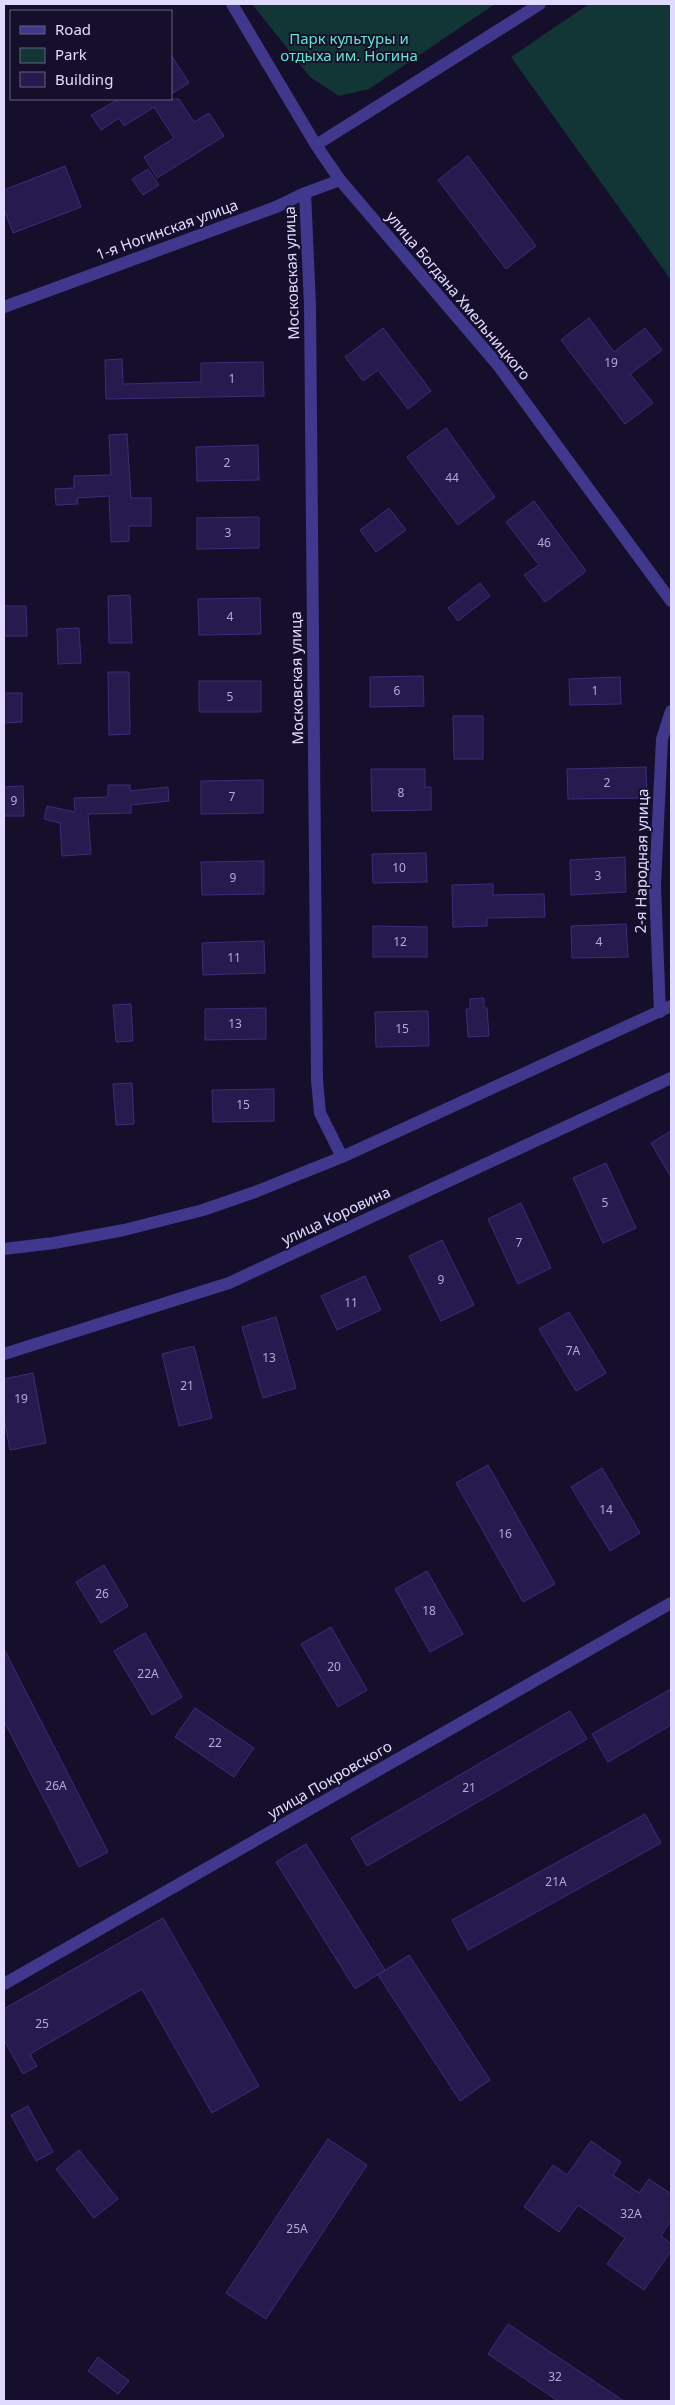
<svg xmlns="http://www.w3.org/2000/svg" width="675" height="2405" viewBox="0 0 675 2405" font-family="'Noto Sans',sans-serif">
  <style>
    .green { fill: #123636 }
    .building { fill: #271a4e; stroke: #3f2b7b }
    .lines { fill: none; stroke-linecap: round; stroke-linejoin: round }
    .minor { stroke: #3f388d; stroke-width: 12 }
    .tertiary { stroke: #3f388d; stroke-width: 12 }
    .labels { text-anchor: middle; stroke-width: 4; stroke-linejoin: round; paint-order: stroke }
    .number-label { font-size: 12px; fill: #b2aad3 }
    .park-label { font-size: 15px; fill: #5ee7cc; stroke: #160f2c }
    .street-label { font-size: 15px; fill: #e0daff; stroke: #160f2c }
  </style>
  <rect width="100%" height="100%" fill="#160f2c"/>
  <path class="green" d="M 252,4 L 495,4 L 369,89 L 339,96 L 310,77 Z
    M 589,4 L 671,4 L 671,280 L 511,57 Z"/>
  <path class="building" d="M 171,55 L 189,83 L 171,94 Z
    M 119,99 L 179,99 L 194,122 L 209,113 L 224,136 L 157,178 L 144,157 L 174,138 L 154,107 L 124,126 L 119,118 L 101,130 L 91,115 Z
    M 468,156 L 536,246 L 506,269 L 438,180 Z
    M 65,166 L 81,207 L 13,233 L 4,209 L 4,190 Z
    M 148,169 L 159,185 L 143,195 L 132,179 Z
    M 589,318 L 614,352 L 645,328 L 662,350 L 630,374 L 653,403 L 625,424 L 561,340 Z
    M 383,328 L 431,391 L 408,409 L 378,370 L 363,381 L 345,357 Z
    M 122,359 L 123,384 L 201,382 L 201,363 L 263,362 L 264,396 L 106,399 L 105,360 Z
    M 446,428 L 495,497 L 458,525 L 407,457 Z
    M 127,434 L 131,498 L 151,498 L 151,526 L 129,526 L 129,541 L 111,542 L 109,496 L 77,498 L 78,504 L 56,505 L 55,489 L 74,488 L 74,476 L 111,475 L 109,435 Z
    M 258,445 L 259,480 L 197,481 L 196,447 Z
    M 534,501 L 586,571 L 545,602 L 524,575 L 539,565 L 506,522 Z
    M 389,508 L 406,530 L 376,552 L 360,530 Z
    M 259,517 L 259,548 L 197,549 L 197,518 Z
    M 480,583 L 490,596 L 458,621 L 448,608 Z
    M 130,595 L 132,643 L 109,643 L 108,596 Z
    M 260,598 L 261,634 L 199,635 L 198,599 Z
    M 4,606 L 26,606 L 27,636 L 4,636 Z
    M 79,628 L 81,663 L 58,664 L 57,629 Z
    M 108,672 L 129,672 L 130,734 L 109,735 Z
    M 423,676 L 424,706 L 370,707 L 370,677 Z
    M 620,677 L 621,704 L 570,705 L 569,679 Z
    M 199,681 L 261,681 L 261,712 L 199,712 Z
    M 4,693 L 22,693 L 22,722 L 4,723 Z
    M 453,716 L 483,716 L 483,759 L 454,759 Z
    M 646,767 L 647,798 L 568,799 L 567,769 Z
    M 371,769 L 425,769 L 425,787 L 431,787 L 431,810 L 372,811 Z
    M 263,780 L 263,813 L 201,814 L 201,781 Z
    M 108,785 L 130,785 L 130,791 L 168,787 L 169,801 L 131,805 L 131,813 L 88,814 L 91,854 L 62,856 L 60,823 L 44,819 L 47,806 L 75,812 L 74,798 L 108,797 Z
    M 23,786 L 24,816 L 4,816 L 4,787 Z
    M 426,853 L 427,882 L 373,883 L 372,854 Z
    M 625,857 L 626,892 L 571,895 L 570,860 Z
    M 264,861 L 264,894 L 202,895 L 201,862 Z
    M 493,884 L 493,895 L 544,894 L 545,917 L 487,918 L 487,926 L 453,927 L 452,885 Z
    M 626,924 L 628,957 L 572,958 L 571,926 Z
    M 373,926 L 427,927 L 427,957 L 373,957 Z
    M 264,941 L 265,973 L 203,975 L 202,943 Z
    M 484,998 L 484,1008 L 487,1008 L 489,1036 L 468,1037 L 466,1009 L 470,1009 L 470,999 Z
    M 131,1004 L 133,1041 L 116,1042 L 113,1005 Z
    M 266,1008 L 266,1039 L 205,1040 L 205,1009 Z
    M 428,1011 L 429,1046 L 376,1047 L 375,1012 Z
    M 132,1083 L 134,1124 L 116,1125 L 113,1084 Z
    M 274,1089 L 274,1121 L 213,1122 L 212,1090 Z
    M 671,1131 L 671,1177 L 651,1143 Z
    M 606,1163 L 636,1228 L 603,1243 L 573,1178 Z
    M 521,1203 L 551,1268 L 518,1284 L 488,1219 Z
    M 442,1240 L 474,1305 L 441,1321 L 409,1256 Z
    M 365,1276 L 381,1310 L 337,1330 L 321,1296 Z
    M 569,1312 L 606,1373 L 576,1391 L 539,1329 Z
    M 276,1317 L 296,1388 L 263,1398 L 242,1327 Z
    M 194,1346 L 212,1418 L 179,1426 L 162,1354 Z
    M 33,1373 L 46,1443 L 10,1450 L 4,1418 L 4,1379 Z
    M 488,1465 L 555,1584 L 523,1602 L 456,1483 Z
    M 602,1468 L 640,1533 L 610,1551 L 571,1487 Z
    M 104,1565 L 128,1606 L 101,1623 L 76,1582 Z
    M 427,1571 L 463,1634 L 430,1652 L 395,1589 Z
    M 331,1627 L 367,1690 L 338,1707 L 301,1644 Z
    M 145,1633 L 182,1697 L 152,1715 L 114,1651 Z
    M 4,1649 L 108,1852 L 79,1867 L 4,1721 Z
    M 671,1689 L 671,1725 L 608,1762 L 592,1734 Z
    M 195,1708 L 254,1748 L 234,1777 L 175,1737 Z
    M 570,1711 L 587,1739 L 367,1866 L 351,1838 Z
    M 645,1814 L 661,1843 L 468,1950 L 452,1920 Z
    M 306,1844 L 385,1970 L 355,1989 L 276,1862 Z
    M 163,1918 L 259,2086 L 212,2113 L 142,1989 L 30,2054 L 37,2066 L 23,2074 L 4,2040 L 4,2009 Z
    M 409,1955 L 490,2080 L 460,2101 L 378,1975 Z
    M 28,2106 L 53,2152 L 36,2161 L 11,2115 Z
    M 328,2139 L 367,2165 L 266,2319 L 226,2293 Z
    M 591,2141 L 621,2162 L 613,2175 L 639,2193 L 649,2179 L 671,2194 L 671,2221 L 661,2236 L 671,2244 L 671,2251 L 644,2290 L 607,2264 L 625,2238 L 578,2205 L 559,2232 L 524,2207 L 553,2165 L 567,2175 Z
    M 79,2150 L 118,2199 L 94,2218 L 56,2169 Z
    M 508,2324 L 624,2401 L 558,2401 L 488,2354 Z
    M 98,2357 L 129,2381 L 118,2394 L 88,2371 Z"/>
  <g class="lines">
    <path class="minor" d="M 305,193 L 310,305 L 317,1080 L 320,1113 L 342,1157
      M 4,307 L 276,207 L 305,193 L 340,180
      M 660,1012 L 655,886 L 662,739 L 671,711
      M 4,1249 L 54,1243 L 124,1230 L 203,1210 L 255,1192 L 342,1157 L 671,1006
      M 4,1354 L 229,1283 L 671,1078
      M 4,1984 L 671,1603"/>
    <path class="tertiary" d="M 232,4 L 316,145 L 340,180 L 497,364 L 671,601
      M 316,145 L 540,4"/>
  </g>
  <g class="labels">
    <g class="number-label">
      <text x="611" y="367">19</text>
      <text x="232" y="383">1</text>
      <text x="227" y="467">2</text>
      <text x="452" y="482">44</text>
      <text x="228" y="537">3</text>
      <text x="544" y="547">46</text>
      <text x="230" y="621">4</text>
      <text x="397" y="695">6</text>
      <text x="595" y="695">1</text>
      <text x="230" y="701">5</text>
      <text x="607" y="787">2</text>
      <text x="401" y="797">8</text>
      <text x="232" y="801">7</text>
      <text x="14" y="805">9</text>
      <text x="399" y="872">10</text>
      <text x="598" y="880">3</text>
      <text x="233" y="882">9</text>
      <text x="400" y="946">12</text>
      <text x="599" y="946">4</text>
      <text x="234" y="962">11</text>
      <text x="235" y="1028">13</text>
      <text x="402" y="1033">15</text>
      <text x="243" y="1109">15</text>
      <text x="605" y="1207">5</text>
      <text x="519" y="1247">7</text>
      <text x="441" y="1284">9</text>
      <text x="351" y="1307">11</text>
      <text x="573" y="1355">7А</text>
      <text x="269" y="1362">13</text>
      <text x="187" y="1390">21</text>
      <text x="21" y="1403">19</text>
      <text x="606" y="1514">14</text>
      <text x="505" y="1538">16</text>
      <text x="102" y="1598">26</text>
      <text x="429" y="1615">18</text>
      <text x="334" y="1671">20</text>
      <text x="148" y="1678">22А</text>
      <text x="215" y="1747">22</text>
      <text x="56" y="1790">26А</text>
      <text x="469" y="1792">21</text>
      <text x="556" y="1886">21А</text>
      <text x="42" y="2028">25</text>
      <text x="631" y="2218">32А</text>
      <text x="297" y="2233">25А</text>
      <text x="555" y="2381">32</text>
    </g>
    <g class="park-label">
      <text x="349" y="44">Парк культуры и<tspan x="349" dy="17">отдыха им. Ногина</tspan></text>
    </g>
    <g class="street-label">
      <text transform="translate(167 230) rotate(-20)" y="5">1-я Ногинская улица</text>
      <text transform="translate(292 273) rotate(-92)" y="5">Московская улица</text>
      <text transform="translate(458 296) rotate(50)" y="5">улица Богдана Хмельницкого</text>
      <text transform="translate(297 678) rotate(-91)" y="5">Московская улица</text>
      <text transform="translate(642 861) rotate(-89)" y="5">2-я Народная улица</text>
      <text transform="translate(336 1216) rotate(-25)" y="5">улица Коровина</text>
      <text transform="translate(330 1780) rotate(-30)" y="5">улица Покровского</text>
    </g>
  </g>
  <rect width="675" height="2405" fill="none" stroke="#e0daff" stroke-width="10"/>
  <rect x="10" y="10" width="162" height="90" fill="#160f2c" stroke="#676080"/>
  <rect x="20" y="26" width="25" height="8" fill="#3f388d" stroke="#676080"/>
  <text x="55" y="35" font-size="15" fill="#e0daff">Road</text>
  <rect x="20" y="48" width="25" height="15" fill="#123636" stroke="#676080"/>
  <text x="55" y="60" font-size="15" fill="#e0daff">Park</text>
  <rect x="20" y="72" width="25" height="15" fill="#271a4e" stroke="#676080"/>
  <text x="55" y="85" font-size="15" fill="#e0daff">Building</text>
</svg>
